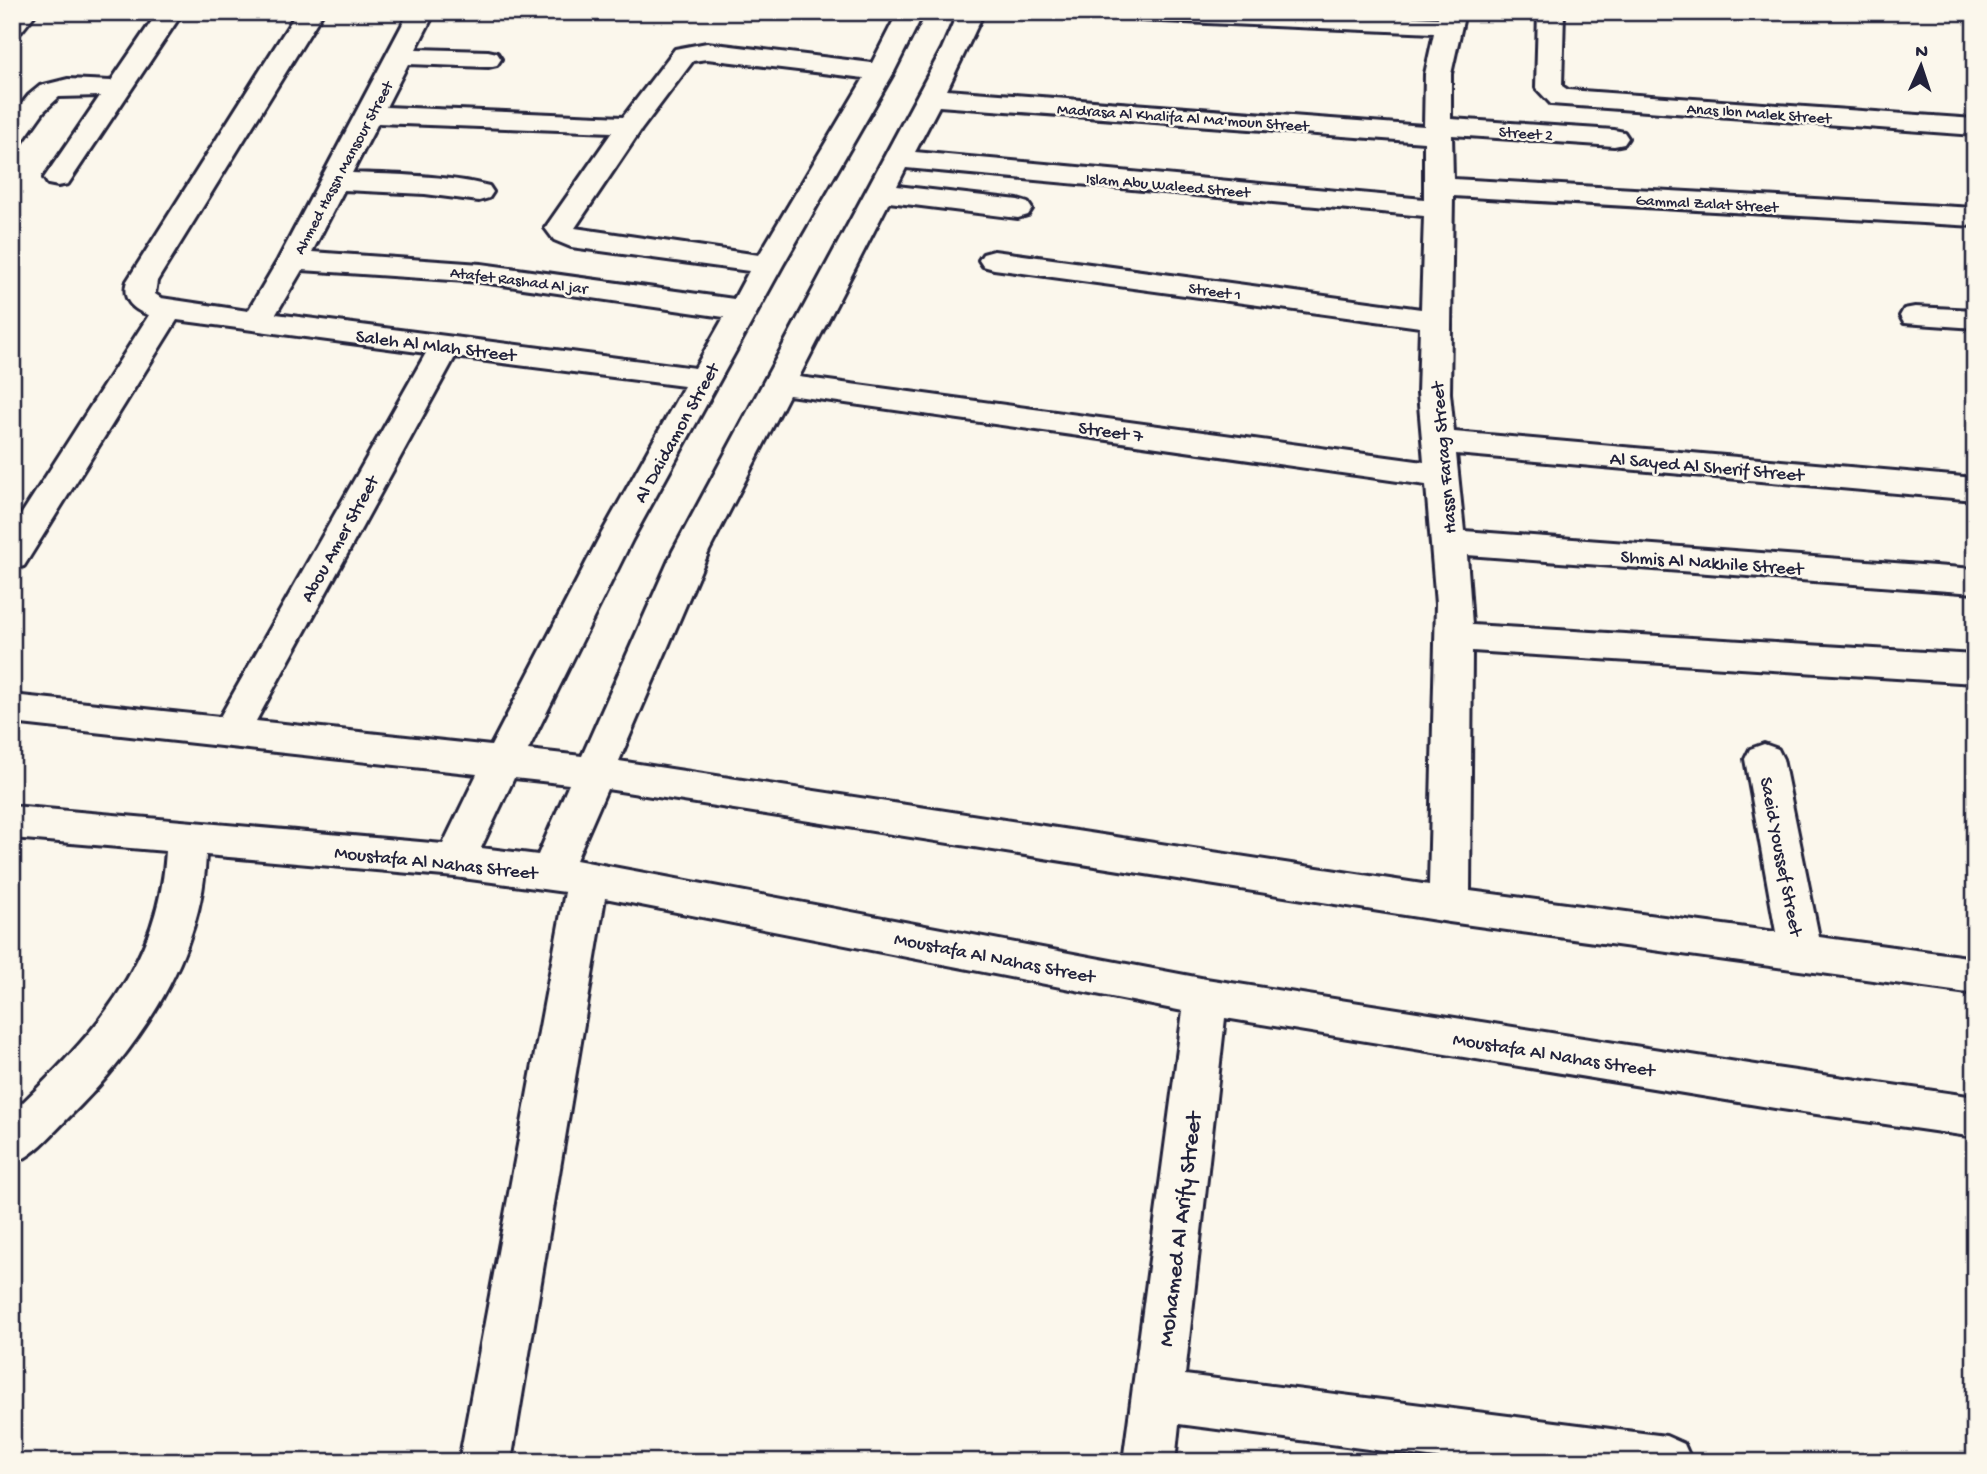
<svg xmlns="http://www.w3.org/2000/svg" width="1987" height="1474" viewBox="0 0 1987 1474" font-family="'Gochi Hand',sans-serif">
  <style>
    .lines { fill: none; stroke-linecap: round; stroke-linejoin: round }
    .minor-casing { stroke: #22223b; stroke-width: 6 }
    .minor { fill: #fbf7ec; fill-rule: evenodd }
    .labels { text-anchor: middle; stroke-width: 5; stroke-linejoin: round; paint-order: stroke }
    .far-street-label { font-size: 16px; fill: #22223b; stroke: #fbf7ec }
    .street-label { font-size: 19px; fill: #22223b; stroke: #fbf7ec }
    .near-street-label { font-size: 23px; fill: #22223b; stroke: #fbf7ec }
  </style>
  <rect width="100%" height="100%" fill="#fbf7ec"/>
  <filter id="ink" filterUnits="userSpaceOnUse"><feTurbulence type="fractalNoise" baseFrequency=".0143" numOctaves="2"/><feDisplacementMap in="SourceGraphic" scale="14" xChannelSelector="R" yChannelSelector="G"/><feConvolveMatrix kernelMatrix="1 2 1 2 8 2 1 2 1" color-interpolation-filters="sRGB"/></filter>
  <g filter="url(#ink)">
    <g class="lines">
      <g class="minor-casing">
        <path id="minor" d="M 12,12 L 37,12 L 21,32 L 12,35 Z
          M 158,12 L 183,12 L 68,184 L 58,186 L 48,184 L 44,178 L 100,96 L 59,97 L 44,111 L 22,142 L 12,144 L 12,116 L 29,95 L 40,86 L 68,79 L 111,81 Z
          M 297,12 L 323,12 L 157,281 L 155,294 L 161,298 L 248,311 L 278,260 L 409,12 L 435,12 L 416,49 L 488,51 L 497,53 L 501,59 L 497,65 L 488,67 L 408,64 L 386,107 L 623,117 L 675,49 L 707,43 L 872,63 L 898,12 L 924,12 L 894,72 L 783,265 L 632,540 L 528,750 L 582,756 L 673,551 L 942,49 L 958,12 L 984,12 L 947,90 L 1424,126 L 1425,74 L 1434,33 L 1139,20 L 1130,17 L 1127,12 L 1314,12 L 1438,18 L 1439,12 L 1465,12 L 1451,74 L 1451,119 L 1614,130 L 1624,132 L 1628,138 L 1624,144 L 1614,146 L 1452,135 L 1453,179 L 1975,208 L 1975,226 L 1453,196 L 1450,393 L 1454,432 L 1975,478 L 1975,500 L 1456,454 L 1464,531 L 1975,569 L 1975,593 L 1467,555 L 1472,625 L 1975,655 L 1975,683 L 1472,651 L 1470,891 L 1776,932 L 1745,759 L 1750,749 L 1764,744 L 1778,749 L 1783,759 L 1819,937 L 1975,958 L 1975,994 L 1449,922 L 607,789 L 576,860 L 1206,979 L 1775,1068 L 1975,1097 L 1975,1137 L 1775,1108 L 1225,1018 L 1185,1375 L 1666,1436 L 1684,1444 L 1692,1462 L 1467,1462 L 1179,1424 L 1175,1462 L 1123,1462 L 1183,1011 L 605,898 L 511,1462 L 459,1462 L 565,892 L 455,877 L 206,855 C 202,958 137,1051 66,1120 C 49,1137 35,1155 12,1164 L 12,1113 C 91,1037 159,967 166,851 L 12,838 L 12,806 L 443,844 L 477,774 L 12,723 L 12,695 L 220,717 L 426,353 L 177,320 L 24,566 L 12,569 L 12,529 L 149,315 C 133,310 121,299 127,281 ZM 707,59 L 864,78 L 759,255 L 575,228 L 641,130 L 693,61 ZM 939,106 L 1424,142 L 1424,199 L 915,152 ZM 378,123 L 612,132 L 545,228 L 554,240 L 571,247 L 749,271 L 734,299 L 481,264 L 312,252 L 344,190 L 425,194 L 479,201 L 489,198 L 493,192 L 489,186 C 445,175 398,175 352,173 ZM 906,168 L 1424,216 L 1421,309 L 994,251 L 983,254 L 979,260 L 983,266 L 994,269 L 1420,327 L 1418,393 L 1424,462 L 799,377 L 889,202 L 1018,218 L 1028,215 L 1032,209 L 1028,203 L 1018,200 L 897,186 ZM 302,270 L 481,282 L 724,317 L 695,368 L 276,314 ZM 455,357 L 684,386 L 598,540 L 491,746 L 256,721 ZM 789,395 L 1426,485 L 1436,604 L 1429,885 L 619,761 L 709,551 ZM 514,778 L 569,784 L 538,855 L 481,848 Z
          M 1538,12 L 1564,12 L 1562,86 L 1568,90 L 1975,119 L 1975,135 L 1551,104 L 1536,88 Z
          M 1915,307 L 1975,310 L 1975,328 L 1904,323 L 1900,316 L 1904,309 Z"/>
      </g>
      <use href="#minor" class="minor"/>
    </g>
  </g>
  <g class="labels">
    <g class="far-street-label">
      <text transform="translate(1759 112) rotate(4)" y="6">Anas Ibn Malek Street</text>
      <text transform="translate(1183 116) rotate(4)" y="6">Madrasa Al Khalifa Al Ma'moun Street</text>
      <text transform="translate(1526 132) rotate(4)" y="6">Street 2</text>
      <text transform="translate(342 167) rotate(-62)" y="6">Ahmed Hassn Mansour Street</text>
      <text transform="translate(1168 184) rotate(5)" y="6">Islam Abu Waleed Street</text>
      <text transform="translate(1707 202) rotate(3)" y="6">Gammal Zalat Street</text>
      <text transform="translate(519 279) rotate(7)" y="6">Atafet Rashad Al jar</text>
      <text transform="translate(1215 290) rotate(8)" y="6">Street 1</text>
    </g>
    <g class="street-label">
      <text transform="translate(436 344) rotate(7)" y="7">Saleh Al Mlah Street</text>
      <text transform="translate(1111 430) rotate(8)" y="7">Street 7</text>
      <text transform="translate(675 432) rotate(-61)" y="7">Al Daidamon Street</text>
      <text transform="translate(1442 458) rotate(-95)" y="7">Hassn Farag Street</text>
      <text transform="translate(1707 465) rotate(5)" y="7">Al Sayed Al Sherif Street</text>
      <text transform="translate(338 538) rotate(-61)" y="7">Abou Amer Street</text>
      <text transform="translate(1712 561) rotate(4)" y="7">Shmis Al Nakhile Street</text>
      <text transform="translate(1783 856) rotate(79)" y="7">Saeid Youssef Street</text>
      <text transform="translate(436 861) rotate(6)" y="7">Moustafa Al Nahas Street</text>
      <text transform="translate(995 956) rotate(11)" y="7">Moustafa Al Nahas Street</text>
      <text transform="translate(1554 1053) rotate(9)" y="7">Moustafa Al Nahas Street</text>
    </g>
    <g class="near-street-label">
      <text transform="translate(1178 1229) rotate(-83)" y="8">Mohamed Al Arify Street</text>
    </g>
  </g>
  <rect width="1987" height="1474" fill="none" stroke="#fbf7ec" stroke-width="42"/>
  <rect x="21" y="21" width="1945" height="1432" fill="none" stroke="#22223b" stroke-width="2.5" filter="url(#ink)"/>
  <g transform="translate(1921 66) rotate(3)" stroke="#fbf7ec" stroke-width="5" paint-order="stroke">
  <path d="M0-5L12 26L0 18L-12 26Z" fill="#22223b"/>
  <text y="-10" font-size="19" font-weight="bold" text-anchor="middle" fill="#22223b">N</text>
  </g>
</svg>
